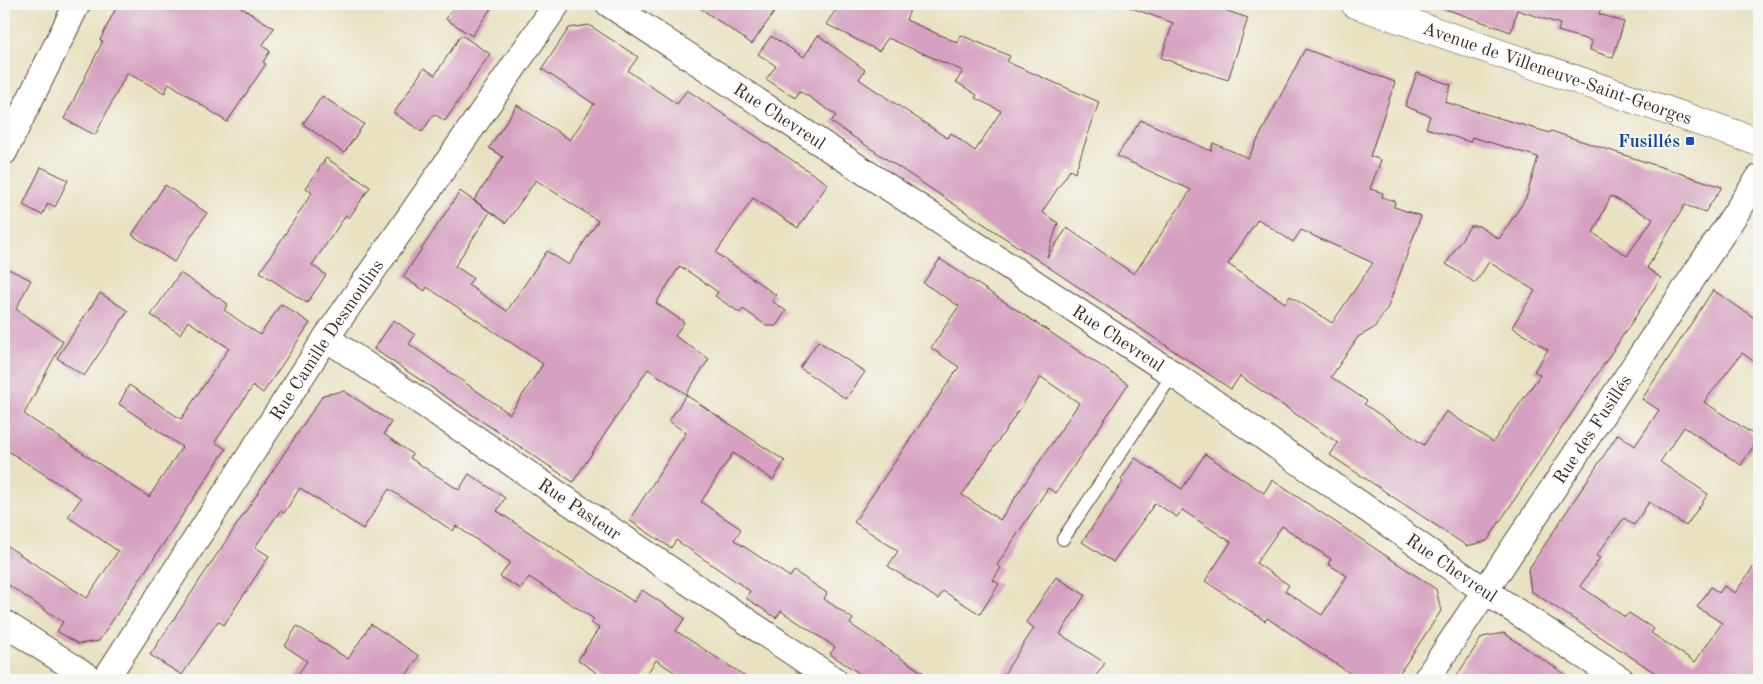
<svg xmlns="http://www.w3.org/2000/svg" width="1763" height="684" viewBox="0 0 1763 684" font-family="'Old Standard TT',serif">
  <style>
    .building { fill: #d6a0c0; fill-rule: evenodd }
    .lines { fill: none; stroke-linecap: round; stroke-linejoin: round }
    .service-casing { stroke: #554637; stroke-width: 14 }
    .minor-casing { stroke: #554637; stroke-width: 28 }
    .secondary-casing { stroke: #554637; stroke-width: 29 }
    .service { stroke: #fff; stroke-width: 12 }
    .minor { stroke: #fff; stroke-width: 26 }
    .secondary { stroke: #fff; stroke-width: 28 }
    .transit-dot { fill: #1a4fb4; stroke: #f6f6f2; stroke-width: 2 }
    .labels { text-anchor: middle; stroke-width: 4.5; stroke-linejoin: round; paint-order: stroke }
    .street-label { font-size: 18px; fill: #3b2a1e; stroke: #f6f6f2 }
    .transit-label { font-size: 18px; font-weight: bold; fill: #164399; stroke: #f6f6f2; text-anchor: end }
  </style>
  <rect width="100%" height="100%" fill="#f6f6f2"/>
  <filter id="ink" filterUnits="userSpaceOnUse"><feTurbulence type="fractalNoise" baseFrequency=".02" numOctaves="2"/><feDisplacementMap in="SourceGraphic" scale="10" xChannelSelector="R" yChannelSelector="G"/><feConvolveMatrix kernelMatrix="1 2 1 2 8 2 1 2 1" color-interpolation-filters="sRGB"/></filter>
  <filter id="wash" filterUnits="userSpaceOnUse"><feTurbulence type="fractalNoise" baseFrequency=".0096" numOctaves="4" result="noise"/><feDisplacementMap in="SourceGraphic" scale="20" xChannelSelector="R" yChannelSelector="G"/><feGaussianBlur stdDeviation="1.12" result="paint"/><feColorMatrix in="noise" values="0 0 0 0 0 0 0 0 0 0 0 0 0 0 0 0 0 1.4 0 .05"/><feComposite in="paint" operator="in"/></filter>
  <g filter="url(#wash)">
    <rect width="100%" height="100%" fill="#e8e2c2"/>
    <g id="blocks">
      <path class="building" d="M 118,4 L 236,4 L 274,28 L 262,46 L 270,51 L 263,62 L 266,64 L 227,122 L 169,83 L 165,93 L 127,73 L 95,135 L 64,119 L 103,41 L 100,40 Z
        M 456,4 L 494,4 L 472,36 L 446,19 Z
        M 694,4 L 780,4 L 752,44 Z
        M 840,4 L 912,4 L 906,20 L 958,43 L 961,35 L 1010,56 L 1007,62 L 1099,102 L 1075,173 L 1070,170 L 1042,212 L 1058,223 L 1047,257 L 1067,228 L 1134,274 L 1191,190 L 1117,156 L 1141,120 L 1211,151 L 1213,143 L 1248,158 L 1305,49 L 1395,82 L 1370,156 L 1381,160 L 1370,189 L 1383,193 L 1382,197 L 1395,201 L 1394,207 L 1421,216 L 1388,307 L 1374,328 L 1358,337 L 1331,377 L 1367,401 L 1364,404 L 1424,445 L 1446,411 L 1493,442 L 1540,375 L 1534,371 L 1548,350 L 1512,327 L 1535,291 L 1489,262 L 1475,283 L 1446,264 L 1470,226 L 1479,226 L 1499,239 L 1526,198 L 1538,157 L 1472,137 L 1470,142 L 1426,128 L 1430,116 L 1405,106 L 1417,73 L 1451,85 L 1445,102 L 1550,133 L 1551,131 L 1722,187 L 1705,212 L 1685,205 L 1647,268 L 1661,278 L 1487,541 L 1467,546 L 1330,455 L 1338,443 L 1240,376 L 1231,389 L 831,122 L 836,115 L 800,91 L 795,98 L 766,79 L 776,66 L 758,54 L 771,36 L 804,57 L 818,35 L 865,70 L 859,79 L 866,84 L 947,138 L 951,133 L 975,151 L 1001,111 L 975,98 L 977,95 L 956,82 L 963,71 L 888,38 L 879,51 L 826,24 ZM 1611,196 L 1653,219 L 1627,256 L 1593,233 ZM 1258,219 L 1293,242 L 1301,230 L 1373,263 L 1332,323 L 1290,296 L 1285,303 L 1228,264 Z
        M 1130,4 L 1207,4 L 1248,18 L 1228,80 L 1161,58 L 1173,23 L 1129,7 Z
        M 1440,4 L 1602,4 L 1599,14 L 1624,22 L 1613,58 L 1590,50 L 1592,41 L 1558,31 L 1560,24 L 1517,10 L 1511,32 L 1440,7 Z
        M 589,25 L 638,57 L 628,71 L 677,104 L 687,90 L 828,184 L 798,228 L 753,198 L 716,253 L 776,295 L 772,301 L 786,311 L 776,326 L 767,326 L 743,309 L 740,313 L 715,296 L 718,292 L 680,266 L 656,303 L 684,322 L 675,336 L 709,359 L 686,394 L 648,369 L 573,482 L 374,349 L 394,320 L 415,335 L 409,344 L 510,414 L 543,364 L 427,287 L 425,291 L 403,277 L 460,191 L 490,212 L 455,266 L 473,278 L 468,285 L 507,311 L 547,251 L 569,265 L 598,221 L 536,180 L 506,223 L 474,200 L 503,157 L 489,148 L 517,105 L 570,140 L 594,104 L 542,69 L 569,28 Z
        M 461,35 L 490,54 L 445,121 L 434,114 L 422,132 L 394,113 L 424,68 L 435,75 Z
        M 322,96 L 364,124 L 344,153 L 303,124 Z
        M 326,158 L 370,187 L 349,218 L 346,215 L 312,265 L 326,275 L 307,303 L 260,272 L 312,193 L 306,188 Z
        M 41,167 L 68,180 L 55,207 L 48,203 L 42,215 L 23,205 Z
        M 165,185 L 207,213 L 174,262 L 132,235 Z
        M 940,259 L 1128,384 L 1056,493 L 1048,488 L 997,565 L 1001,568 L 993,580 L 999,584 L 980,614 L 943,591 L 938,599 L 888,566 L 898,551 L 854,522 L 959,367 L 931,348 L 959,306 L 923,283 ZM 1041,377 L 1079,403 L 1000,520 L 962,495 Z
        M 4,267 L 31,280 L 16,309 L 63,341 L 24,414 L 149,497 L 182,447 L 119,404 L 129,385 L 181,419 L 229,348 L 188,321 L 180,334 L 151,315 L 180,273 L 228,304 L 224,310 L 260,335 L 281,304 L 310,323 L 263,393 L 253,386 L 215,442 L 226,449 L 99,641 L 78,644 L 57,631 L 63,622 L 4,582 L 4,544 L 87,598 L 118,551 L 68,517 L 81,498 L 5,449 L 4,451 Z
        M 1713,290 L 1759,321 L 1759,365 L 1742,353 L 1704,402 L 1759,438 L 1741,465 L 1684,427 L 1660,462 L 1708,494 L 1686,526 L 1649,502 L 1634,525 L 1624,518 L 1596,556 L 1600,558 L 1580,586 L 1625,617 L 1629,613 L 1654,629 L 1651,633 L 1695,662 L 1722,623 L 1697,607 L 1711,587 L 1719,593 L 1724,586 L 1735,593 L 1759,559 L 1759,680 L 1666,680 L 1531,591 L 1528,570 L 1618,434 L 1635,446 L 1659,410 L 1642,399 Z
        M 100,293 L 128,311 L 84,376 L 57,358 Z
        M 818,341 L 865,372 L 846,399 L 800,368 Z
        M 344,391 L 391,422 L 384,434 L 412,454 L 410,458 L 459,490 L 469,474 L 505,498 L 497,511 L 634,602 L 642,590 L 685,618 L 676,631 L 751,680 L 686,680 L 656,660 L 643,680 L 607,680 L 578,660 L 599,628 L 591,623 L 594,619 L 529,577 L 521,589 L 500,577 L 510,562 L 456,526 L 453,531 L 389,489 L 363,529 L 300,488 L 284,513 L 280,511 L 255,547 L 269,556 L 224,625 L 218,621 L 182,675 L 150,655 L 323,395 Z
        M 686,395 L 785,461 L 773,480 L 733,453 L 701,502 L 741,529 L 734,540 L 790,577 L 794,571 L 827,593 L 824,599 L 853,619 L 850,624 L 934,680 L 869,680 L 830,654 L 835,647 L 781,611 L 776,618 L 746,598 L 750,591 L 676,540 L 671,548 L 629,520 L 686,433 L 669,421 Z
        M 1205,454 L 1264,493 L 1272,480 L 1436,589 L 1441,611 L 1395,680 L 1360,680 L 1267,618 L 1265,621 L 1205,581 L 1231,542 L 1182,510 L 1177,517 L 1155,503 L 1113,562 L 1082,542 L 1123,482 L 1121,480 L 1135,458 L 1182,489 ZM 1282,526 L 1331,559 L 1328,564 L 1347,576 L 1322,615 L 1285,591 L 1289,585 L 1256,563 Z
        M 1056,577 L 1085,595 L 1060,634 L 1105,663 L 1093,680 L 1000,680 L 1034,628 L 1026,622 Z
        M 371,624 L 419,656 L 403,680 L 294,680 L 307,661 L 285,646 L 297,626 L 348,659 Z
        M 1504,633 L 1536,655 L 1574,680 L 1454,680 L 1482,637 Z"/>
    </g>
  </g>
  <g filter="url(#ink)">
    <use href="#blocks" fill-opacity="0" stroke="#554637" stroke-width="1"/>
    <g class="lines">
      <g class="service-casing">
        <path id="service" d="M 1063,539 L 1173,374"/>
      </g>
      <g class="minor-casing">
        <g id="minor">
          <path id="s1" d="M 609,4 L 1173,374 L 1485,591 L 1621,680"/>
          <path d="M 4,152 L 77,4"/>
          <path id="s2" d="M 326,338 L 834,680"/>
          <path d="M 4,623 L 93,680"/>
          <path id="s3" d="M 105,680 L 326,338 L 557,4"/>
          <path id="s4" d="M 1426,680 L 1759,178"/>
        </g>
      </g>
      <g class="secondary-casing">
        <g id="secondary">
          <path id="s5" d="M 1355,4 L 1759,142"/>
        </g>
      </g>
      <use href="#service" class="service"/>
      <use href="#minor" class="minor"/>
      <use href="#secondary" class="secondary"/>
    </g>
  </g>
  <rect class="transit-dot" x="1685" y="136" width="10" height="10" rx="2.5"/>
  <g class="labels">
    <g class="street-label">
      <text dy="6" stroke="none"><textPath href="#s5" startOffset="214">Avenue de Villeneuve-Saint-Georges</textPath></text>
      <text dy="6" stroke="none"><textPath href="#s1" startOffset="204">Rue Chevreul</textPath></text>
      <text dy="6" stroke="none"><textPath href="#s1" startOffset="609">Rue Chevreul</textPath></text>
      <text dy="6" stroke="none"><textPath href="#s3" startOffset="406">Rue Camille Desmoulins</textPath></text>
      <text dy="6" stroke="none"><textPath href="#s4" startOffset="301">Rue des Fusillés</textPath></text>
      <text dy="6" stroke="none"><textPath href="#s2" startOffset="306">Rue Pasteur</textPath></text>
      <text dy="6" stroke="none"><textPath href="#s1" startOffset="1014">Rue Chevreul</textPath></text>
    </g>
    <g class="transit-label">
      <text x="1680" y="147">Fusillés</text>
    </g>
  </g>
  <rect width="1763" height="684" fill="none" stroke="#f6f6f2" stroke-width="20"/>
</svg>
